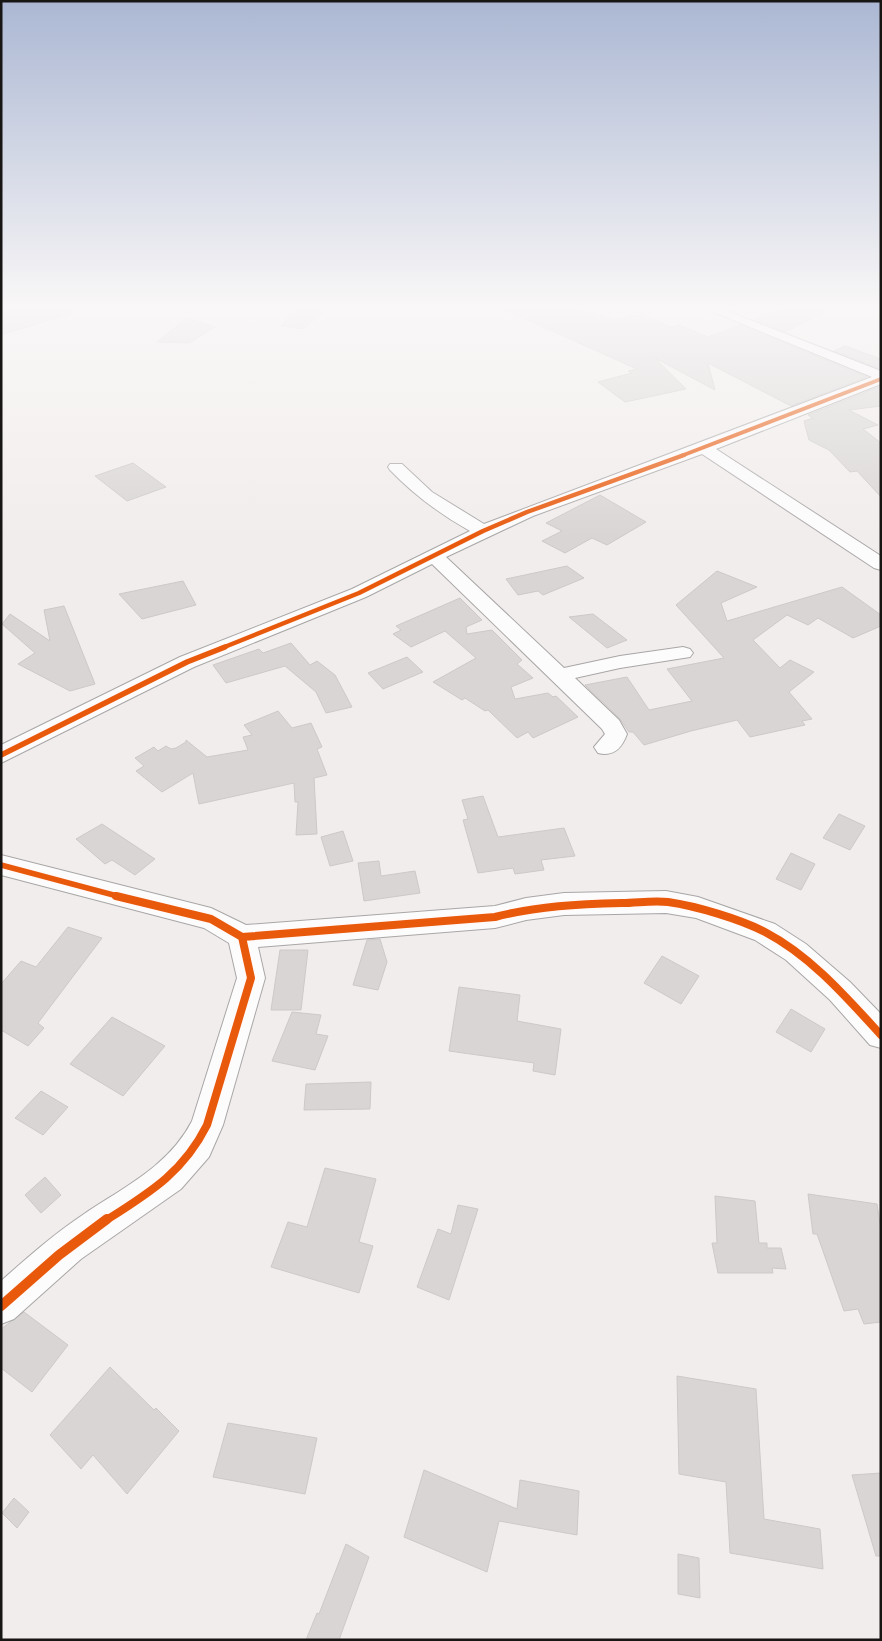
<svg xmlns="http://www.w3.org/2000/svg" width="882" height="1641" viewBox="0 0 882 1641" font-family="Merriweather,serif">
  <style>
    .building { fill: #d9d5d5; stroke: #cdc9c9 }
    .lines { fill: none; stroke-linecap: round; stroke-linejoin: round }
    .street-casing { stroke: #a9a6a6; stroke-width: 2 }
    .street { fill: #fdfcfc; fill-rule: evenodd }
    .cycleway-far4-casing { stroke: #fffaf9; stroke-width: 5.5 }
    .cycleway-far3-casing { stroke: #fffaf9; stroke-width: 7 }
    .cycleway-far2-casing { stroke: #fffaf9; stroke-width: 9 }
    .cycleway-far1-casing { stroke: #fffaf9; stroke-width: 11 }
    .cycleway-casing { stroke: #fffaf9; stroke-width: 13 }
    .cycleway-far4 { stroke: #e8590c; stroke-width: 4 }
    .cycleway-far3 { stroke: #e8590c; stroke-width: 4.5 }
    .cycleway-far2 { stroke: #e8590c; stroke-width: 5.5 }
    .cycleway-far1 { stroke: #e8590c; stroke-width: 8 }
    .cycleway { stroke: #e8590c; stroke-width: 10 }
  </style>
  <rect width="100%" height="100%" fill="#f2eded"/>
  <path class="building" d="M 1,309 L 71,309 L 72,313 L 1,335 Z
    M 296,309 L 327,309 L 303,329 L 281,326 Z
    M 503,309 L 575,309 L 617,320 L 642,314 L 671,327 L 679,325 L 708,337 L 740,325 L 867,377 L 791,406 L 708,363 L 715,390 L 655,358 L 686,389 L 625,402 L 598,382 L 632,373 L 628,371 L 637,369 Z
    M 782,309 L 830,309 L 785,332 L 754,319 Z
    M 187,318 L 215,327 L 189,343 L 157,342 Z
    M 845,346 L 881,359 L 881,369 L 834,351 Z
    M 881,386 L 881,406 L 849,410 L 878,425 L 863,429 L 881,443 L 881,497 L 857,471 L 850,472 L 829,450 L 809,440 L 804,421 L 813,418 L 808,415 Z
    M 133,463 L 166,487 L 127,501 L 95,476 Z
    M 600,495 L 646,522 L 607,545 L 592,538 L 565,553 L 542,541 L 562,531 L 546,523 Z
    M 567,566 L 584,578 L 543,595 L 538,591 L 518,595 L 506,579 Z
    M 717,571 L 757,587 L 721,603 L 727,621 L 842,587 L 881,615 L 881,626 L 853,638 L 818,618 L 808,625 L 787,615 L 753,640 L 780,668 L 790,660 L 814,672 L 789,692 L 812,719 L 802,721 L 805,725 L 750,737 L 737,720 L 691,731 L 644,745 L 633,732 L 629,732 L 620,719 L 585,685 L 627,677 L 649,710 L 692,701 L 667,669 L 724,658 L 676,605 Z
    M 183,581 L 196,605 L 142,619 L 119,594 Z
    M 460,598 L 482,620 L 466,627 L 467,634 L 492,630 L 522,660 L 517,664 L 533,678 L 511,687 L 515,699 L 548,693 L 553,697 L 556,696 L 578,717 L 533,738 L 528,732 L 517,738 L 488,710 L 485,711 L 465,698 L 462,700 L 433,682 L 476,658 L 445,631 L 411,647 L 393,634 L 401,630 L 396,626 Z
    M 64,606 L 95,684 L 70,691 L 18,664 L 35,653 L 2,624 L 10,614 L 50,641 L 44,610 Z
    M 593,614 L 627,640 L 607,648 L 569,617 Z
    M 291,643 L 310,665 L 317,661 L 335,675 L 352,707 L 326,713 L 316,692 L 285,666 L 226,683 L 213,665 L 259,649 L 263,653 Z
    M 407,657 L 423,672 L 383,689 L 368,673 Z
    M 278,711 L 292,728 L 311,723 L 322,747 L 317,749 L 327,775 L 314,778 L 317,834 L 296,835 L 298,802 L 295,802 L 294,783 L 199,804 L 193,773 L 162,792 L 136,771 L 144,766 L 135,758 L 154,747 L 158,751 L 166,746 L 171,749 L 176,748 L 186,742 L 186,740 L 207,757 L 248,750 L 243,737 L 252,735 L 244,725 Z
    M 483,796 L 498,837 L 564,828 L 575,856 L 541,860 L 544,870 L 515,874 L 513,868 L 478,873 L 463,820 L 468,819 L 462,800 Z
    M 839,814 L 865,826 L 850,850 L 823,838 Z
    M 102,824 L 155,859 L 135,875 L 112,860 L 105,864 L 76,839 Z
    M 343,831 L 353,861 L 330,866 L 321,837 Z
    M 791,853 L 815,864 L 801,890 L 776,879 Z
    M 379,861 L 381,876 L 415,871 L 420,893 L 364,901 L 358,863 Z
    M 68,927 L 102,938 L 38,1023 L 44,1028 L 28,1046 L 1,1030 L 1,984 L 21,961 L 36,967 Z
    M 380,939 L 387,962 L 378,990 L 353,985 L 367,940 Z
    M 280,950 L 308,950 L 301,1010 L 271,1010 Z
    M 662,956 L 699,976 L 681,1004 L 644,983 Z
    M 459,987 L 520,995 L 517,1021 L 561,1029 L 555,1075 L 533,1071 L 534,1063 L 449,1051 Z
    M 791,1009 L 825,1029 L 811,1052 L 776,1032 Z
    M 292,1012 L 321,1015 L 316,1034 L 328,1036 L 315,1070 L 272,1061 Z
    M 112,1017 L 165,1046 L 123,1096 L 70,1064 Z
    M 371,1082 L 370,1109 L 304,1110 L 306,1084 Z
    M 41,1091 L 68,1107 L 43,1135 L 15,1118 Z
    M 325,1168 L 376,1179 L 359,1242 L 373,1246 L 359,1293 L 271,1267 L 288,1222 L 307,1227 Z
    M 45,1177 L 61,1195 L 41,1213 L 25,1195 Z
    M 808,1194 L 877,1204 L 881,1230 L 881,1322 L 864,1324 L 858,1309 L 844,1311 L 817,1234 L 813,1234 Z
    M 715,1196 L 755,1201 L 759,1243 L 767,1243 L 767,1248 L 781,1248 L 786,1269 L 772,1268 L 773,1273 L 718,1273 L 712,1243 L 717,1243 Z
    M 458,1205 L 478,1209 L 449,1300 L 417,1287 L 438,1229 L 451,1234 Z
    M 24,1312 L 68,1345 L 32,1392 L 1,1368 L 1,1329 Z
    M 110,1367 L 154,1410 L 156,1408 L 179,1431 L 127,1494 L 93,1455 L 81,1469 L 50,1435 Z
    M 677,1376 L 756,1389 L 764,1519 L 820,1529 L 823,1569 L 730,1553 L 726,1482 L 679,1474 Z
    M 228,1423 L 317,1438 L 305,1494 L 213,1477 Z
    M 424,1470 L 517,1509 L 520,1480 L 579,1491 L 577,1535 L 499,1521 L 487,1572 L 404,1537 Z
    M 881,1473 L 881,1556 L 876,1556 L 852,1475 Z
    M 14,1498 L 29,1512 L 17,1528 L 2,1513 Z
    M 346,1544 L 369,1557 L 339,1640 L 306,1640 L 317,1613 L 319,1614 Z
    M 678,1554 L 699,1558 L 700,1598 L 678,1594 Z"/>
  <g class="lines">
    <g class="street-casing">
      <path id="street" d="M 706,309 L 722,309 L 881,371 L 881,384 L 716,449 L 881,556 L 881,570 L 874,568 L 702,454 L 533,516 L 446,557 L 564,668 L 620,656 L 683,647 L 690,649 L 693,653 L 690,657 L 620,668 L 575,678 L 619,720 L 627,734 C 622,748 614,757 598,753 L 594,747 L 605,734 L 602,729 L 432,564 L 366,597 L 194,667 L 1,763 L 1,745 L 180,657 L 352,589 L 470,531 C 440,514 414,495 390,470 L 388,467 L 390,464 L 402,464 L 432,492 L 484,524 L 872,377 Z
        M 1,855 L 211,908 L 246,925 L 495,906 L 526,898 L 564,893 L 666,891 L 698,897 L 775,924 L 806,944 L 850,982 L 881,1014 L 881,1048 L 870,1045 L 830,1000 L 786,960 L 755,940 L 696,918 L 666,913 L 564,915 L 526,920 L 495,928 L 258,947 L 265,978 L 223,1125 L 209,1157 L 181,1189 L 81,1259 L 14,1319 L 1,1324 L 1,1281 C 28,1257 54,1234 84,1214 C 124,1187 169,1166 192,1121 L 237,978 L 229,943 L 204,928 L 1,875 Z"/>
    </g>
    <use href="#street" class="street"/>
    <g class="cycleway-far4-casing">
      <path id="cycleway-far4" d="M 681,456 L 881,379"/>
    </g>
    <g class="cycleway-far3-casing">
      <path id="cycleway-far3" d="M 222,648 L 359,593 L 483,531 L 527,512 L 684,455"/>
    </g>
    <g class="cycleway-far2-casing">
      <path id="cycleway-far2" d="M 1,755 L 187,662 L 225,647
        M 1,865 L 121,897"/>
    </g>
    <g class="cycleway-far1-casing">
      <path id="cycleway-far1" d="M 242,937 L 495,917 C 538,906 579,904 622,903 C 637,903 653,900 668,902 C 696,906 740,919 765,932 C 811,956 847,998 881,1035
        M 105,1221 C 149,1193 183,1173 207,1125 L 251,978 L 242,937 L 211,919 L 116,896"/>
    </g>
    <g class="cycleway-casing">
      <path id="cycleway" d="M 1,1306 L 59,1255 L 107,1219"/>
    </g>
    <use href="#cycleway-far4" class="cycleway-far4"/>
    <use href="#cycleway-far3" class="cycleway-far3"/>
    <use href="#cycleway-far2" class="cycleway-far2"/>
    <use href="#cycleway-far1" class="cycleway-far1"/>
    <use href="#cycleway" class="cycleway"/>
  </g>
  <linearGradient id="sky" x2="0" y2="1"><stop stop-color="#abb7d3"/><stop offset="0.57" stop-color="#f9f7f7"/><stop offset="1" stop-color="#f9f7f7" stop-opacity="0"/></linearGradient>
  <rect width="882" height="538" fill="url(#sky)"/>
  <rect width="882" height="1641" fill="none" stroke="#181515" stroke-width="5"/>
</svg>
